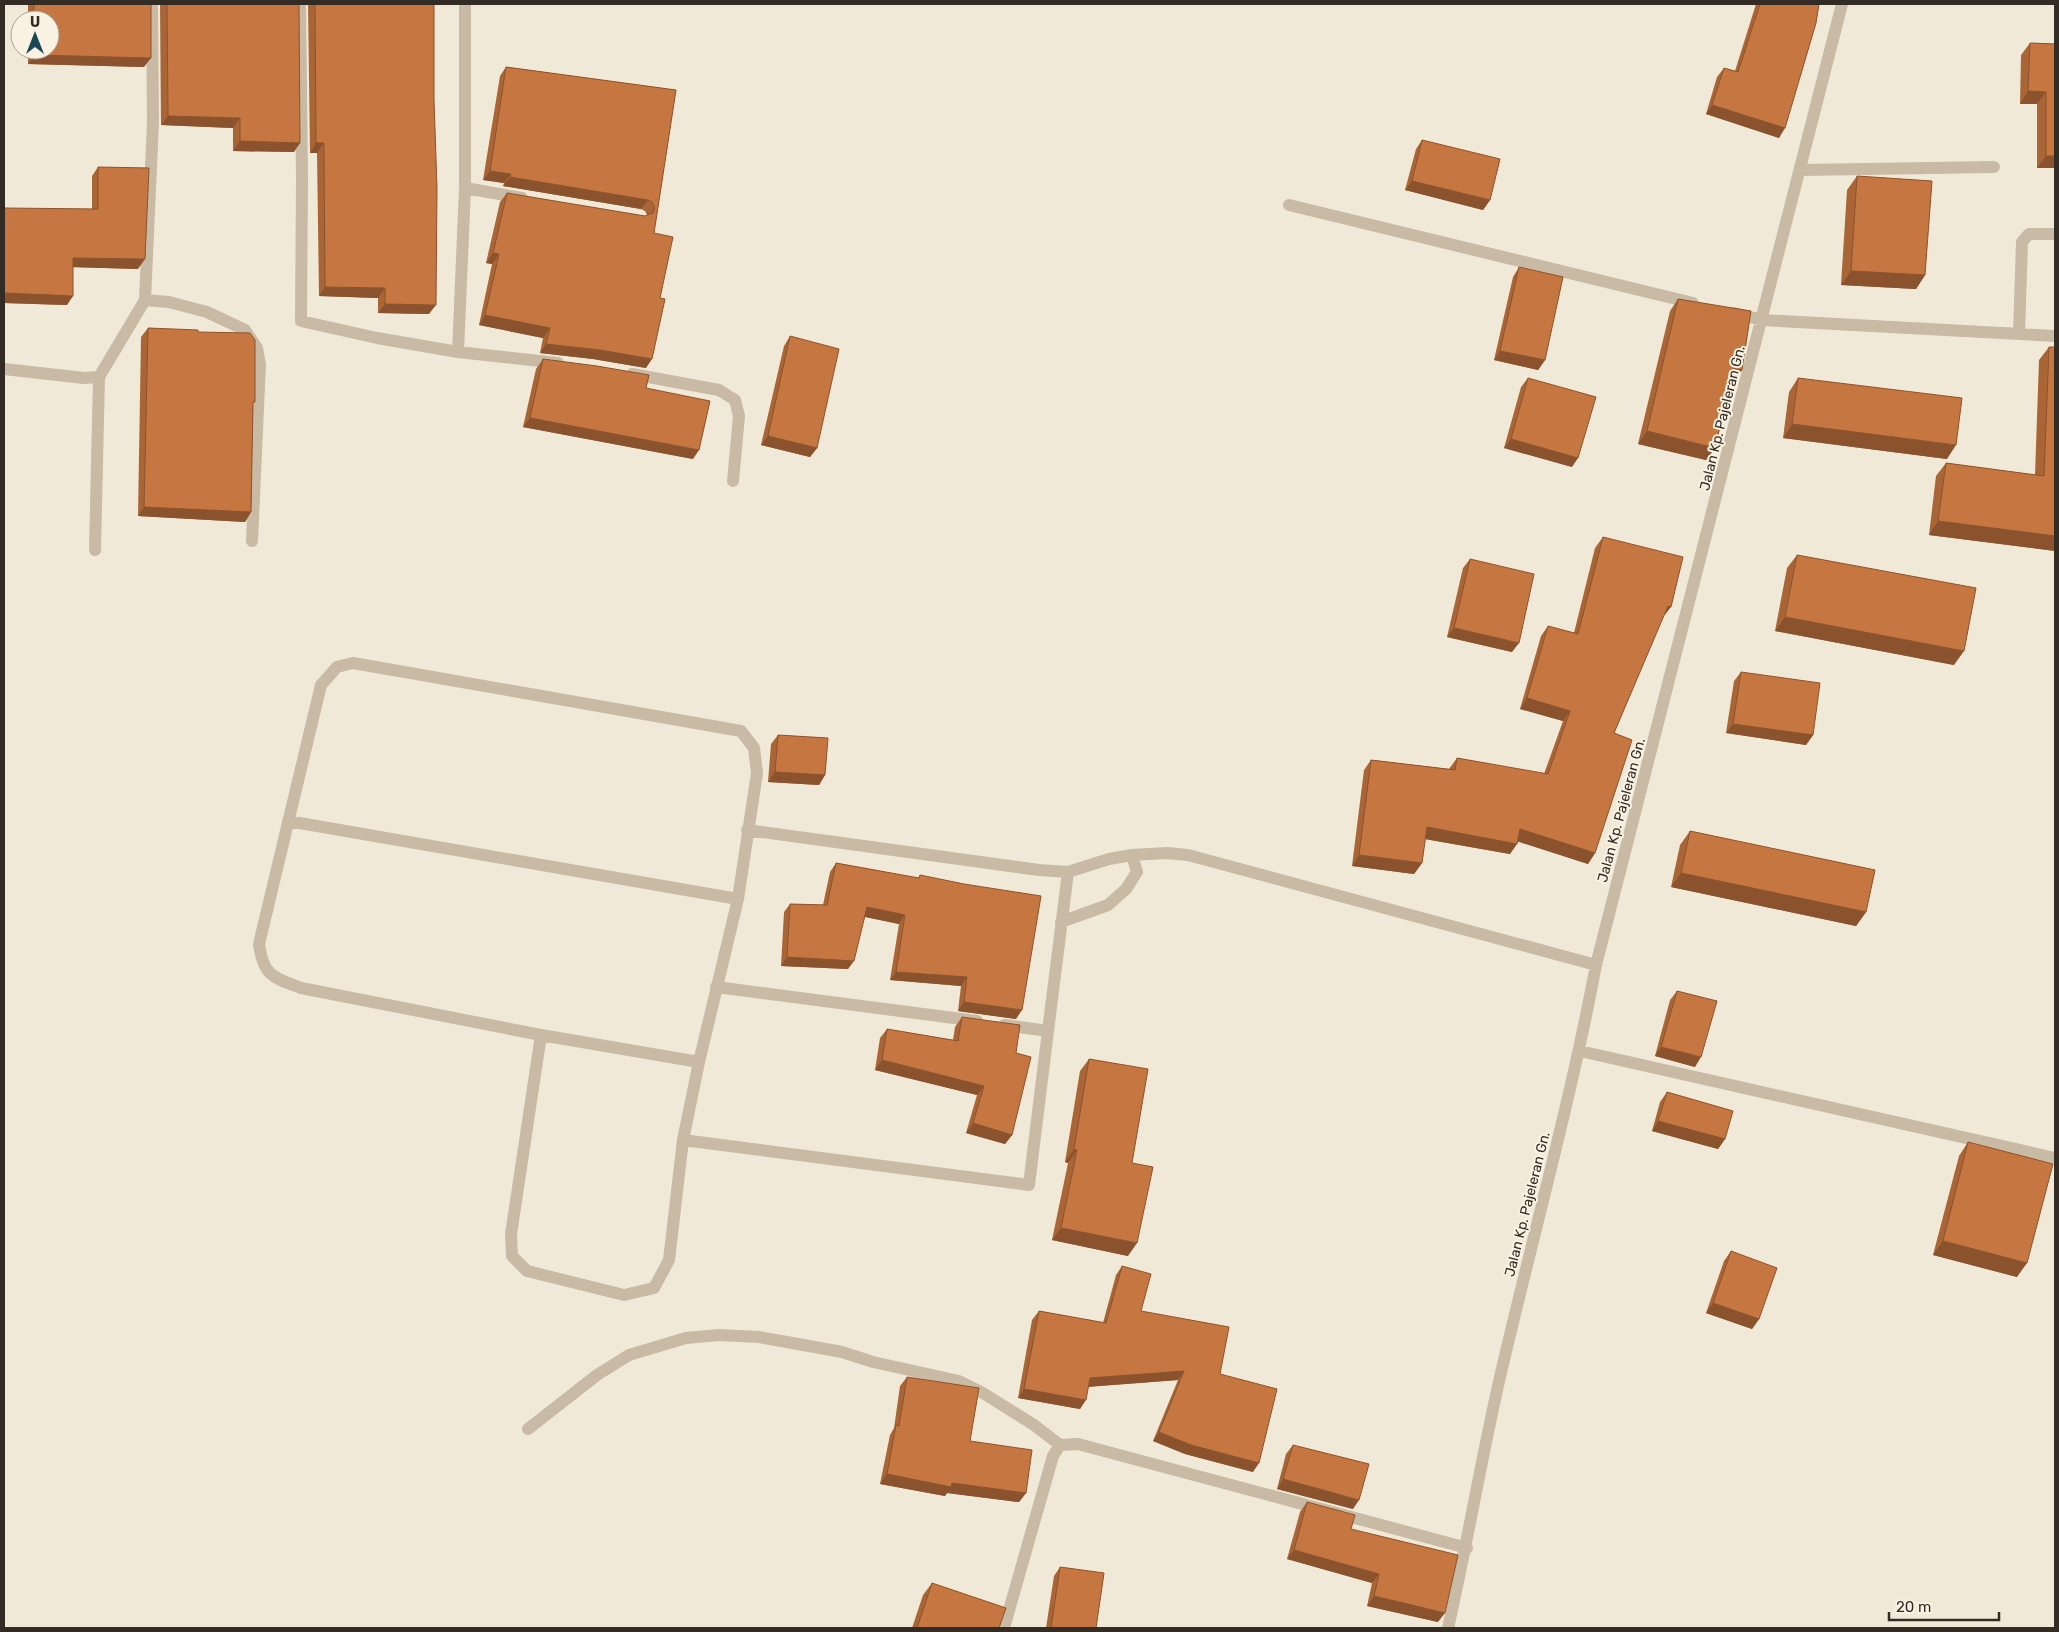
<svg xmlns="http://www.w3.org/2000/svg" width="2059" height="1632" viewBox="0 0 2059 1632" font-family="Rubik,sans-serif">
  <style>
    .lines { fill: none; stroke-linecap: round; stroke-linejoin: round }
    .minor { stroke: #c8baa4; stroke-width: 12 }
    .wall { fill: #aa6537 }
    .shaded-wall { fill: #8b532d }
    .building { fill: #c67640; stroke: #8b532d }
    .labels { text-anchor: middle; stroke-width: 4; stroke-linejoin: round; paint-order: stroke }
    .street-label { font-size: 14px; fill: #332c25; stroke: #f9f2e3 }
  </style>
  <rect width="100%" height="100%" fill="#f1e9d7"/>
  <g class="lines">
    <path class="minor" d="M 300,4 L 302,179 L 301,321 L 377,338 L 458,352 L 558,363
      M 1800,170 L 1994,167
      M 465,188 L 522,198
      M 1289,205 L 1693,303
      M 145,300 L 169,302 L 207,312 L 245,330 L 257,348 L 260,364 L 252,541
      M 1734,313 L 1762,320 L 2055,336
      M 2019,334 L 2022,242 L 2029,234 L 2055,234
      M 458,352 L 465,188 L 465,4
      M 4,369 L 84,378 L 99,377 L 95,550
      M 632,374 L 719,390 L 735,400 L 739,416 L 733,481
      M 99,377 L 145,300 L 153,122 L 152,4
      M 288,821 L 738,899
      M 747,830 L 1039,870 L 1068,872 L 1109,859 L 1132,855 L 1167,853 L 1188,855 L 1596,965
      M 1061,922 L 1108,905 L 1126,889 L 1137,872 L 1132,855
      M 716,987 L 977,1021
      M 1004,1025 L 1048,1031 L 1068,872
      M 541,1035 L 511,1234 L 512,1256 L 527,1271 L 624,1295 L 654,1288 L 669,1260 L 683,1140 L 699,1062 L 738,899 L 757,773 L 754,748 L 741,731 L 353,663 L 337,667 L 321,685 L 259,944 C 263,976 274,978 301,988 L 541,1035 L 699,1062
      M 1580,1051 L 2055,1158
      M 683,1140 L 1029,1185 L 1048,1031
      M 528,1429 L 597,1375 L 629,1355 L 686,1338 L 719,1335 L 759,1337 L 798,1344 L 842,1352 L 873,1362 L 959,1381 L 983,1393 L 1034,1425 L 1060,1445
      M 1004,1628 L 1053,1456 L 1060,1445 L 1078,1444 L 1467,1548
      M 1448,1628 C 1467,1545 1481,1460 1500,1377 C 1532,1239 1570,1104 1596,965 L 1842,4"/>
  </g>
  <path class="wall" d="M 28,4 L 151,4 L 144,67 L 28,64 L 28,50 L 50,50 L 50,20 L 28,20 Z
    M 160,4 L 299,4 L 294,152 L 233,151 L 233,128 L 161,125 Z
    M 308,4 L 434,4 L 429,314 L 378,313 L 378,298 L 319,296 L 317,153 L 310,153 Z
    M 1756,4 L 1819,4 L 1779,138 L 1706,114 L 1717,77 L 1724,68 L 1735,71 Z
    M 2030,43 L 2055,44 L 2055,168 L 2037,168 L 2037,104 L 2020,104 L 2021,55 Z
    M 506,67 L 676,90 L 654,233 L 646,368 L 593,359 L 540,353 L 543,338 L 479,325 L 492,264 L 486,263 L 500,202 L 507,193 L 645,216 L 647,215 L 645,211 L 641,209 L 503,186 L 504,183 L 483,180 L 500,76 Z
    M 1422,140 L 1490,200 L 1483,210 L 1405,190 L 1416,149 Z
    M 98,167 L 138,269 L 73,267 L 67,305 L 4,303 L 92,209 L 92,176 Z
    M 1857,176 L 1925,275 L 1916,289 L 1841,285 L 1847,190 Z
    M 1519,267 L 1545,360 L 1538,370 L 1494,360 L 1513,277 Z
    M 1678,299 L 1742,370 L 1733,382 L 1731,382 L 1715,448 L 1706,460 L 1638,444 L 1670,311 Z
    M 148,328 L 198,332 L 253,405 L 251,512 L 245,522 L 138,516 L 141,337 Z
    M 790,336 L 817,448 L 810,457 L 761,445 L 784,346 Z
    M 2049,347 L 2055,551 L 1929,535 L 1936,476 L 1946,463 L 2035,475 L 2039,360 Z
    M 543,359 L 693,459 L 523,427 L 536,369 Z
    M 1528,378 L 1572,467 L 1504,448 L 1521,387 Z
    M 1798,378 L 1947,459 L 1783,438 L 1789,392 Z
    M 1603,537 L 1663,617 L 1614,733 L 1595,853 L 1588,864 L 1518,841 L 1510,854 L 1425,839 L 1422,863 L 1414,874 L 1352,866 L 1364,770 L 1371,760 L 1449,769 L 1457,758 L 1544,774 L 1563,721 L 1520,709 L 1541,636 L 1548,626 L 1574,633 L 1595,548 Z
    M 1797,555 L 1954,665 L 1775,631 L 1787,568 Z
    M 1470,559 L 1512,652 L 1447,637 L 1463,568 Z
    M 1741,672 L 1813,735 L 1806,745 L 1726,733 L 1734,681 Z
    M 778,735 L 825,775 L 819,785 L 768,782 L 771,744 Z
    M 1690,831 L 1866,912 L 1856,926 L 1671,887 L 1680,845 Z
    M 836,863 L 918,878 L 920,875 L 1016,1019 L 958,1011 L 961,986 L 890,980 L 899,924 L 865,917 L 848,969 L 781,966 L 784,912 L 790,904 L 823,905 L 830,872 Z
    M 1677,991 L 1695,1067 L 1655,1056 L 1670,1000 Z
    M 962,1017 L 1016,1053 L 1012,1135 L 1005,1144 L 966,1133 L 977,1095 L 875,1070 L 880,1038 L 887,1029 L 953,1040 L 955,1027 Z
    M 1089,1059 L 1132,1163 L 1128,1256 L 1052,1240 L 1068,1163 L 1065,1162 L 1080,1071 Z
    M 1667,1092 L 1725,1139 L 1718,1149 L 1652,1131 L 1660,1102 Z
    M 1968,1142 L 2017,1277 L 1933,1255 L 1959,1156 Z
    M 1731,1251 L 1759,1319 L 1752,1329 L 1706,1313 L 1724,1261 Z
    M 1122,1266 L 1141,1311 L 1220,1374 L 1253,1472 L 1185,1454 L 1153,1441 L 1178,1380 L 1088,1387 L 1080,1409 L 1018,1398 L 1032,1320 L 1039,1311 L 1103,1323 L 1116,1275 Z
    M 907,1377 L 970,1441 L 1026,1493 L 1019,1502 L 947,1493 L 945,1496 L 880,1484 L 890,1435 L 894,1428 L 900,1386 Z
    M 1293,1445 L 1353,1509 L 1277,1489 L 1286,1454 Z
    M 1307,1502 L 1351,1529 L 1438,1622 L 1367,1606 L 1372,1583 L 1287,1559 L 1300,1512 Z
    M 1060,1567 L 1096,1628 L 1046,1628 L 1054,1576 Z
    M 932,1583 L 999,1628 L 912,1628 L 923,1595 Z"/>
  <path class="shaded-wall" d="M 35,55 L 151,58 L 144,67 L 28,64 Z
    M 2028,91 L 2046,92 L 2037,104 L 2020,104 Z
    M 1712,105 L 1785,128 L 1779,138 L 1706,114 Z
    M 168,116 L 240,118 L 233,128 L 161,125 Z
    M 240,141 L 300,143 L 294,152 L 233,151 Z
    M 316,143 L 324,143 L 317,153 L 310,153 Z
    M 2046,156 L 2055,156 L 2055,168 L 2037,168 Z
    M 490,171 L 511,174 L 504,183 L 483,180 Z
    M 510,177 L 648,200 L 641,209 L 503,186 Z
    M 1412,181 L 1490,200 L 1483,210 L 1405,190 Z
    M 493,253 L 499,254 L 492,264 L 486,263 Z
    M 73,258 L 145,259 L 138,269 L 67,267 Z
    M 1851,271 L 1925,275 L 1916,289 L 1841,285 Z
    M 325,287 L 385,288 L 378,298 L 319,296 Z
    M 4,293 L 73,296 L 67,305 L 4,303 Z
    M 385,304 L 436,305 L 429,314 L 378,313 Z
    M 485,315 L 550,328 L 543,338 L 479,325 Z
    M 546,344 L 600,350 L 652,359 L 646,368 L 593,359 L 540,353 Z
    M 1500,351 L 1545,360 L 1538,370 L 1494,360 Z
    M 1734,368 L 1742,370 L 1733,382 L 1725,381 Z
    M 530,418 L 699,450 L 693,459 L 523,427 Z
    M 1792,424 L 1956,445 L 1947,459 L 1783,438 Z
    M 1647,431 L 1715,448 L 1706,460 L 1638,444 Z
    M 768,436 L 817,448 L 810,457 L 761,445 Z
    M 1511,439 L 1578,458 L 1572,467 L 1504,448 Z
    M 144,507 L 251,512 L 245,522 L 138,516 Z
    M 1938,521 L 2055,536 L 2055,551 L 1929,535 Z
    M 1668,606 L 1671,607 L 1663,617 Z
    M 1785,617 L 1964,651 L 1954,665 L 1775,631 Z
    M 1454,628 L 1519,643 L 1512,652 L 1447,637 Z
    M 1527,698 L 1570,711 L 1563,721 L 1520,709 Z
    M 1733,724 L 1813,735 L 1806,745 L 1726,733 Z
    M 775,772 L 825,775 L 819,785 L 768,782 Z
    M 1427,827 L 1517,844 L 1510,854 L 1419,838 Z
    M 1520,829 L 1595,853 L 1588,864 L 1513,840 Z
    M 1359,855 L 1422,863 L 1414,874 L 1352,866 Z
    M 1681,873 L 1866,912 L 1856,926 L 1671,887 Z
    M 867,907 L 905,915 L 899,924 L 861,916 Z
    M 787,957 L 854,961 L 848,969 L 781,966 Z
    M 896,972 L 967,977 L 961,986 L 890,980 Z
    M 964,1002 L 1022,1010 L 1016,1019 L 958,1011 Z
    M 1661,1047 L 1701,1057 L 1695,1067 L 1655,1056 Z
    M 882,1060 L 984,1086 L 977,1095 L 875,1070 Z
    M 1658,1121 L 1725,1139 L 1718,1149 L 1652,1131 Z
    M 973,1123 L 1012,1135 L 1005,1144 L 966,1133 Z
    M 1074,1149 L 1077,1150 L 1068,1163 L 1065,1162 Z
    M 1061,1228 L 1137,1243 L 1128,1256 L 1052,1240 Z
    M 1943,1241 L 2027,1263 L 2017,1277 L 1933,1255 Z
    M 1713,1303 L 1759,1319 L 1752,1329 L 1706,1313 Z
    M 1184,1371 L 1178,1380 L 1084,1387 L 1090,1378 Z
    M 1024,1389 L 1086,1400 L 1080,1409 L 1018,1398 Z
    M 1159,1432 L 1259,1463 L 1253,1472 L 1185,1454 L 1153,1441 Z
    M 887,1474 L 952,1483 L 1026,1493 L 1019,1502 L 947,1493 L 945,1496 L 880,1484 Z
    M 1283,1479 L 1359,1500 L 1353,1509 L 1277,1489 Z
    M 1294,1550 L 1379,1574 L 1372,1583 L 1287,1559 Z
    M 1374,1596 L 1445,1613 L 1438,1622 L 1367,1606 Z"/>
  <path class="building" d="M 34,4 L 151,4 L 151,58 L 35,55 L 35,50 L 50,50 L 50,20 L 34,20 Z
    M 167,4 L 299,4 L 300,143 L 240,141 L 240,118 L 168,116 Z
    M 315,4 L 434,4 L 434,100 L 437,188 L 436,305 L 385,304 L 385,288 L 325,287 L 324,154 L 324,143 L 316,143 Z
    M 1760,4 L 1819,4 L 1816,23 L 1785,128 L 1712,105 L 1724,68 L 1738,72 Z
    M 2030,43 L 2055,44 L 2055,156 L 2046,156 L 2046,92 L 2028,91 Z
    M 506,67 L 676,90 L 654,233 L 673,237 L 660,298 L 665,299 L 652,359 L 600,350 L 546,344 L 550,328 L 485,315 L 499,254 L 493,253 L 507,193 L 645,216 L 653,213 L 655,208 L 652,202 L 648,200 L 510,177 L 511,174 L 490,171 Z
    M 1422,140 L 1500,159 L 1490,200 L 1412,181 Z
    M 98,167 L 149,168 L 145,259 L 73,258 L 73,296 L 4,293 L 4,208 L 98,209 Z
    M 1857,176 L 1932,181 L 1925,275 L 1851,271 Z
    M 1519,267 L 1563,277 L 1545,360 L 1500,351 Z
    M 1678,299 L 1751,311 L 1742,370 L 1734,368 L 1715,448 L 1647,431 Z
    M 148,328 L 198,330 L 198,332 L 250,333 L 255,340 L 255,402 L 253,402 L 251,512 L 144,507 Z
    M 790,336 L 839,349 L 817,448 L 768,436 Z
    M 2049,347 L 2055,347 L 2055,536 L 1938,521 L 1946,463 L 2044,476 Z
    M 543,359 L 597,366 L 649,375 L 646,388 L 710,401 L 699,450 L 530,418 Z
    M 1528,378 L 1596,397 L 1578,458 L 1511,439 Z
    M 1798,378 L 1962,398 L 1956,445 L 1792,424 Z
    M 1603,537 L 1683,557 L 1671,607 L 1668,606 L 1614,733 L 1632,740 L 1595,853 L 1520,829 L 1517,844 L 1427,827 L 1422,863 L 1359,855 L 1371,760 L 1455,770 L 1457,758 L 1548,774 L 1570,711 L 1527,698 L 1548,626 L 1578,634 Z
    M 1797,555 L 1976,588 L 1964,651 L 1785,617 Z
    M 1470,559 L 1534,574 L 1519,643 L 1454,628 Z
    M 1741,672 L 1820,683 L 1813,735 L 1733,724 Z
    M 778,735 L 828,738 L 825,775 L 775,772 Z
    M 1690,831 L 1875,870 L 1866,912 L 1681,873 Z
    M 836,863 L 919,878 L 920,875 L 964,884 L 1041,896 L 1022,1010 L 964,1002 L 967,977 L 896,972 L 905,915 L 867,907 L 854,961 L 787,957 L 790,904 L 827,905 Z
    M 1677,991 L 1717,1001 L 1701,1057 L 1661,1047 Z
    M 962,1017 L 1020,1025 L 1016,1053 L 1031,1057 L 1012,1135 L 973,1123 L 984,1086 L 882,1060 L 887,1029 L 958,1041 Z
    M 1089,1059 L 1148,1069 L 1132,1163 L 1153,1167 L 1137,1243 L 1061,1228 L 1077,1150 L 1074,1149 Z
    M 1667,1092 L 1733,1111 L 1725,1139 L 1658,1121 Z
    M 1968,1142 L 2053,1164 L 2027,1263 L 1943,1241 Z
    M 1731,1251 L 1777,1268 L 1759,1319 L 1713,1303 Z
    M 1122,1266 L 1151,1274 L 1141,1311 L 1229,1327 L 1220,1374 L 1277,1389 L 1259,1463 L 1191,1445 L 1159,1432 L 1184,1371 L 1090,1378 L 1086,1400 L 1024,1389 L 1039,1311 L 1106,1323 Z
    M 907,1377 L 979,1388 L 970,1441 L 1032,1450 L 1026,1493 L 952,1483 L 951,1487 L 887,1474 L 896,1425 L 899,1426 Z
    M 1293,1445 L 1369,1464 L 1359,1500 L 1283,1479 Z
    M 1307,1502 L 1355,1515 L 1351,1529 L 1458,1555 L 1445,1613 L 1374,1596 L 1379,1574 L 1294,1550 Z
    M 1060,1567 L 1104,1573 L 1096,1628 L 1051,1628 Z
    M 932,1583 L 1006,1608 L 999,1628 L 917,1628 Z"/>
  <g class="labels">
    <g class="street-label">
      <text transform="translate(1722 418) rotate(-76)" y="5">Jalan Kp. Pajeleran Gn.</text>
      <text transform="translate(1621 810) rotate(-75)" y="5">Jalan Kp. Pajeleran Gn.</text>
      <text transform="translate(1527 1204) rotate(-76)" y="5">Jalan Kp. Pajeleran Gn.</text>
    </g>
  </g>
  <rect width="2059" height="1632" fill="none" stroke="#332c25" stroke-width="10"/>
  <g transform="translate(35 35)"><circle r="24" fill="#f9f2e3" stroke="#aaa397"/>
  <path d="M0-4L9 19L0 12L-9 19Z" fill="#1b4854"/>
  <text y="-8" font-size="14" font-weight="bold" text-anchor="middle" fill="#332c25">U</text>
  </g>
  <path d="M1889 1612v8h110v-8" fill="none" stroke="#332c25" stroke-width="2.5"/>
  <text x="1896" y="1612" font-size="15" fill="#332c25" stroke="#f9f2e3" stroke-width="4" paint-order="stroke">20 m</text>
</svg>
